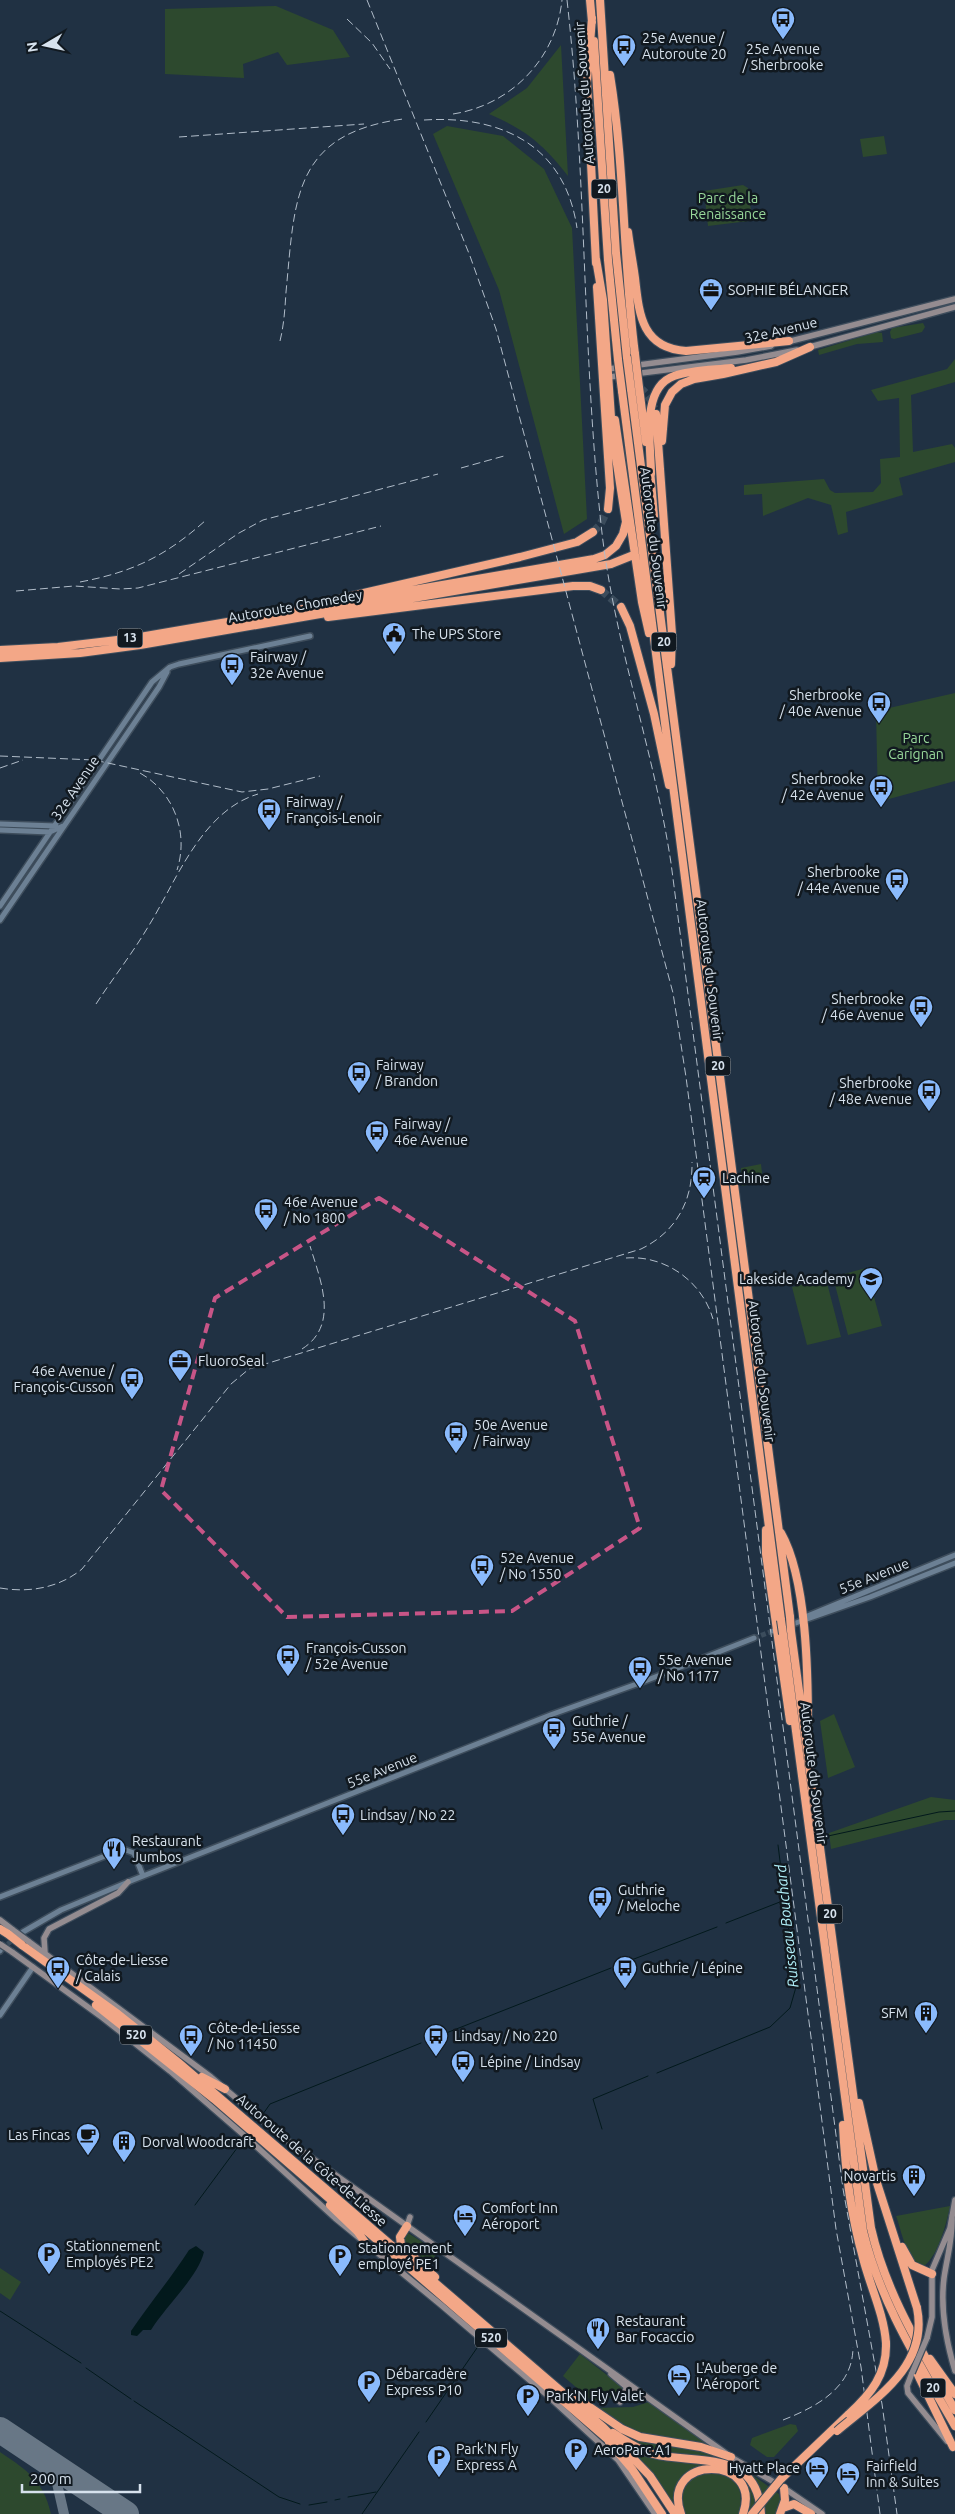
<svg xmlns="http://www.w3.org/2000/svg" width="955" height="2514" viewBox="0 0 955 2514" font-family="Ubuntu,sans-serif">
  <style>
    .green { fill: #2d492e }
    .water { fill: #02191c }
    .lines { fill: none; stroke-linecap: round; stroke-linejoin: round }
    .stream { stroke: #02191c; stroke-width: 1 }
    .taxiway { stroke: #687786; stroke-width: 10 }
    .runway { stroke: #687786; stroke-width: 26 }
    .tertiary-tunnel { stroke: #3b4c5c; stroke-width: 5; stroke-dasharray: 5 2.5; stroke-linecap: butt }
    .motorway-tunnel { stroke: #3b4c5c; stroke-width: 8; stroke-dasharray: 8 4; stroke-linecap: butt }
    .tertiary-casing { stroke: #3e4d5c; stroke-width: 8 }
    .secondary-casing { stroke: #3e4d5c; stroke-width: 8 }
    .motorway-casing { stroke: #3e4d5c; stroke-width: 10 }
    .tertiary { stroke: #6c8094; stroke-width: 5 }
    .secondary { stroke: #948c90; stroke-width: 5.5 }
    .motorway { stroke: #f3a787; stroke-width: 8 }
    .rail { stroke: #b1bdca; stroke-width: 1; stroke-dasharray: 8 4; stroke-linecap: butt }
    .secondary-bridge-casing { stroke: #3e4d5c; stroke-width: 8; stroke-linecap: butt }
    .motorway-bridge-casing { stroke: #3e4d5c; stroke-width: 10; stroke-linecap: butt }
    .secondary-bridge { stroke: #948c90; stroke-width: 5.5 }
    .motorway-bridge { stroke: #f3a787; stroke-width: 8 }
    .marked { fill: none; stroke: #c85587; stroke-width: 4; stroke-dasharray: 10 6; stroke-linejoin: round }
    .labels { text-anchor: middle; stroke-width: 5; stroke-linejoin: round; paint-order: stroke }
    .shield { fill: #111920; stroke: #9ca6b0; stroke-width: 1 }
    .shield-label { font-size: 12px; font-weight: bold; fill: #d7e2ed }
    .poi-label { font-size: 14px; fill: #d7e2ed; stroke: #111920; text-anchor: start }
    .street-label { font-size: 14px; fill: #d7e2ed; stroke: #111920 }
    .park-label { font-size: 14px; fill: #98d89a; stroke: #111920 }
    .water-label { font-size: 15px; font-style: italic; fill: #b1f0f9; stroke: #111920 }
  </style>
  <rect width="100%" height="100%" fill="#203143"/>
  <path class="green" d="M 276,6 L 333,30 L 350,57 L 287,65 L 278,52 L 243,64 L 244,78 L 165,74 L 165,9 Z
    M 561,45 L 568,176 C 543,144 526,130 489,114 L 527,88 Z
    M 447,126 L 503,136 L 544,169 L 572,228 L 587,519 L 564,534 L 499,290 L 433,134 Z
    M 884,136 L 887,154 L 863,157 L 860,139 Z
    M 743,185 L 748,188 L 752,218 L 749,221 L 708,226 L 704,191 Z
    M 923,323 L 925,327 L 922,332 L 894,339 L 891,338 L 890,332 L 892,328 Z
    M 877,332 L 882,333 L 883,342 L 857,344 L 819,355 L 818,350 Z
    M 955,359 L 955,382 L 911,395 L 913,452 L 952,444 L 955,448 L 955,462 L 899,478 L 903,495 L 846,512 L 848,532 L 838,535 L 831,505 L 808,498 L 763,516 L 762,494 L 744,495 L 744,485 L 824,479 L 830,490 L 835,493 L 873,492 L 881,483 L 880,459 L 900,457 L 899,398 L 878,401 L 871,390 L 947,369 Z
    M 955,693 L 955,781 L 878,802 L 876,711 Z
    M 761,1164 L 763,1182 L 742,1186 L 741,1168 Z
    M 866,1268 L 882,1326 L 848,1335 L 833,1277 Z
    M 826,1279 L 841,1337 L 807,1345 L 792,1287 Z
    M 834,1714 L 855,1767 L 828,1778 L 820,1721 Z
    M 931,1797 L 955,1800 L 955,1820 L 945,1820 L 831,1849 L 829,1833 Z
    M 950,2206 C 947,2222 938,2256 924,2266 C 906,2263 902,2231 896,2216 Z
    M 408,2233 L 438,2252 L 428,2266 L 403,2242 L 404,2235 Z
    M 0,2268 L 21,2282 L 10,2300 L 0,2293 Z
    M 580,2354 L 621,2386 L 623,2390 L 620,2396 L 592,2401 L 563,2376 Z
    M 649,2402 L 652,2403 L 714,2447 L 659,2439 L 629,2431 L 594,2408 L 633,2407 Z
    M 589,2410 L 628,2435 L 644,2442 L 683,2447 L 716,2454 L 729,2460 L 729,2462 L 660,2454 L 625,2439 L 588,2411 Z
    M 790,2424 L 796,2425 L 798,2431 L 774,2457 L 767,2457 L 750,2445 L 752,2438 Z
    M 623,2443 L 641,2453 L 729,2466 L 746,2479 L 758,2502 L 749,2513 L 746,2511 L 746,2491 L 715,2465 L 696,2469 L 675,2497 L 675,2508 Z
    M 0,2452 C 28,2471 43,2480 51,2514 L 0,2514 Z
    M 716,2470 C 741,2483 742,2487 740,2514 L 683,2514 C 679,2503 681,2483 692,2476 C 699,2473 709,2472 716,2470 Z
    M 747,2471 L 779,2494 L 781,2504 L 777,2514 L 763,2514 Z"/>
  <path class="water" d="M 196,2246 L 204,2252 C 198,2277 165,2307 151,2330 L 143,2330 L 137,2336 L 131,2335 L 131,2331 C 150,2303 171,2278 189,2250 Z"/>
  <g class="lines">
    <path class="stream" d="M 828,1836 L 939,1812 L 955,1811
      M 726,1923 L 785,1900
      M 621,1964 L 717,1927
      M 431,2039 L 611,1968
      M 657,2073 L 770,2027 L 790,2008 L 796,1987 L 778,1845
      M 263,2114 L 270,2104 L 421,2043
      M 602,2129 L 593,2099 L 648,2076
      M 195,2205 L 243,2140
      M 0,2311 L 81,2363
      M 86,2368 L 131,2399
      M 134,2401 L 279,2497 L 300,2504
      M 426,2422 L 479,2345
      M 348,2497 L 376,2492
      M 335,2500 L 340,2499
      M 309,2505 L 327,2502
      M 362,2514 L 419,2432"/>
    <path class="taxiway" d="M 39,2456 L 56,2479 L 64,2514"/>
    <path class="runway" d="M 0,2430 L 126,2514"/>
    <path class="tertiary-tunnel" d="M 754,1638 L 773,1631
      M 2,1949 L 16,1937"/>
    <path class="motorway-tunnel" d="M 616,384 C 635,381 648,390 654,408
      M 593,532 L 600,525 L 608,509
      M 631,556 L 647,538 L 654,516
      M 601,590 L 621,607"/>
    <g class="tertiary-casing">
      <path id="tertiary" d="M 0,824 L 56,826
        M 0,830 L 50,832 L 63,826
        M 0,906 L 152,682 L 170,667 L 179,664 L 310,636
        M 0,920 L 159,687 L 167,672
        M 805,1617 L 955,1555
        M 773,1631 L 870,1597 L 955,1563
        M 0,1897 L 123,1849 L 134,1853 L 143,1876
        M 23,1932 L 61,1910 L 133,1880 L 553,1714 L 645,1681 L 754,1638
        M 0,1951 L 1,1949
        M 0,2015 L 33,1967"/>
    </g>
    <g class="secondary-casing">
      <path id="secondary" d="M 787,342 L 955,299
        M 806,348 L 955,307
        M 608,369 L 737,352 L 771,346
        M 609,377 L 746,360 L 797,350
        M 0,1920 L 13,1930
        M 28,1941 L 211,2077 L 281,2136 L 731,2457 L 784,2488 L 822,2514
        M 12,1952 L 103,2018 L 170,2071 L 246,2137 L 335,2218 L 440,2304 L 547,2395 L 618,2460 L 655,2514
        M 45,1953 L 44,1938 L 49,1929 L 118,1893 L 128,1882
        M 952,2216 C 953,2238 947,2257 944,2278 C 940,2310 946,2341 955,2371
        M 407,2226 L 410,2217
        M 927,2338 L 932,2317 L 932,2270 L 950,2228 L 955,2200
        M 912,2373 L 907,2386 L 908,2393 L 947,2441
        M 611,2374 L 630,2390 L 643,2395
        M 620,2402 L 627,2387"/>
    </g>
    <g class="motorway-casing">
      <path id="motorway" d="M 590,0 L 592,22
        M 600,0 L 616,253 L 627,358
        M 592,18 L 587,83 L 596,263
        M 594,41 L 608,260 L 618,360
        M 610,75 C 625,167 623,262 635,354
        M 628,232 C 630,248 633,263 635,278 C 639,313 641,348 686,351 L 789,341
        M 597,287 L 610,488 L 608,509
        M 639,387 L 646,442
        M 631,389 L 790,1617
        M 622,391 L 781,1620
        M 656,414 L 672,634 L 671,664
        M 615,420 L 642,602 L 649,633
        M 662,441 L 665,405 L 672,392 L 681,384 L 694,379 L 723,374 L 776,362 L 810,347
        M 650,469 L 654,516
        M 651,474 C 651,445 640,388 674,376 C 691,370 713,370 731,368
        M 342,598 L 520,557 L 577,542 L 593,532
        M 621,607 L 630,626 L 654,714 L 669,785
        M 328,617 L 573,586 L 590,586 L 601,590
        M 0,650 L 58,647 L 134,638 L 594,559 L 605,555 L 616,546 L 623,534 L 626,522 L 612,432 L 603,300 L 596,259
        M 0,658 L 80,653 L 140,645 L 611,564 L 631,556
        M 766,1530 L 766,1554 L 790,1721
        M 781,1533 C 807,1579 808,1674 808,1728
        M 791,1631 L 871,2228 C 886,2294 922,2351 955,2410
        M 783,1634 L 863,2231 C 880,2302 919,2363 955,2426
        M 0,1929 L 8,1934
        M 22,1945 L 118,2014 L 178,2062 L 603,2427 L 650,2476 L 675,2514
        M 96,2005 L 214,2099 L 613,2444
        M 202,2077 L 225,2089
        M 859,2103 L 876,2180 L 917,2308
        M 843,2125 C 845,2169 851,2215 863,2258 C 870,2286 884,2314 886,2343
        M 330,2205 L 357,2231 L 365,2242
        M 407,2226 L 400,2237 L 401,2245 L 435,2277
        M 902,2247 L 912,2265 L 932,2274
        M 930,2359 L 955,2394
        M 914,2360 L 918,2375 L 953,2447
        M 572,2398 L 581,2401 L 622,2429 L 640,2437 L 701,2447 L 731,2457
        M 613,2433 C 626,2441 638,2450 653,2454 C 697,2465 758,2448 761,2514
        M 609,2442 L 632,2469 L 662,2514
        M 781,2479 L 849,2414
        M 783,2508 L 794,2504 L 811,2514
        M 681,2514 C 659,2454 764,2454 743,2514
        M 780,2514 L 785,2500 L 784,2488"/>
    </g>
    <use href="#tertiary" class="tertiary"/>
    <use href="#secondary" class="secondary"/>
    <use href="#motorway" class="motorway"/>
    <path class="rail" d="M 367,0 L 470,256 L 496,329 L 673,993 L 686,1077 L 836,2229 L 861,2367 L 880,2514
      M 567,0 C 587,177 582,356 602,533 C 615,645 654,751 671,863 L 843,2189 L 882,2404 L 897,2514
      M 347,19 L 372,43 L 390,69
      M 453,114 C 511,105 556,59 562,0
      M 424,120 C 501,115 565,145 577,228
      M 179,137 L 364,124
      M 280,341 C 284,325 285,308 286,292 C 295,200 292,134 403,119
      M 461,468 L 504,456
      M 179,574 L 239,533 L 263,520 L 438,474
      M 80,582 C 133,572 166,556 206,520
      M 16,591 L 74,586 L 120,589 L 138,588 L 381,526
      M 0,756 L 94,760 L 242,792 L 268,789 L 320,776
      M 0,768 L 23,760
      M 140,773 C 174,792 189,833 177,870
      M 96,1004 C 113,978 132,954 148,927 C 176,882 201,811 258,794
      M 626,1258 C 665,1255 702,1281 713,1319
      M 302,1349 C 340,1325 320,1279 310,1246
      M 0,1588 C 29,1593 59,1588 82,1569 L 231,1384 L 249,1369 L 641,1249 C 676,1232 693,1201 692,1162
      M 783,2420 C 816,2407 853,2388 853,2347"/>
    <g class="secondary-bridge-casing">
      <path id="secondary-bridge" d="M 13,1930 L 28,1941
        M 0,1944 L 12,1952
        M 912,2373 L 927,2338"/>
    </g>
    <g class="motorway-bridge-casing">
      <path id="motorway-bridge" d="M 635,354 L 639,387
        M 627,358 L 631,389
        M 618,360 L 622,391
        M 790,1617 L 791,1631
        M 781,1620 L 783,1634
        M 8,1934 L 22,1945
        M 849,2414 C 871,2394 887,2374 886,2343
        M 837,2431 C 875,2399 929,2366 917,2308
        M 752,2514 L 781,2479"/>
    </g>
    <use href="#secondary-bridge" class="secondary-bridge"/>
    <use href="#motorway-bridge" class="motorway-bridge"/>
  </g>
  <path class="marked" d="M 379,1198 L 575,1321 L 640,1528 L 512,1611 L 287,1617 L 161,1490 L 215,1298 Z"/>
  <defs>
    <g id="bus-pin" transform="scale(1.25)"><path d="M0 17L-7.5 6A9.5 9.5 0 1 1 7.5 6Z" fill="#8abafc" stroke="#111920"/><path d="M-5-6H5V4H4V6H2V4H-2V6H-4V4H-5ZM-3.5-4V0h7V-4ZM-3.5 1.2v1.5H-2V1.2ZM2 1.2v1.5H3.5V1.2Z" fill="#111"/></g>
    <g id="office-pin" transform="scale(1.25)"><path d="M0 17L-7.5 6A9.5 9.5 0 1 1 7.5 6Z" fill="#8abafc" stroke="#111920"/><path d="M-6-3h4V-5.5h4V-3h4V5H-6ZM-1-4.5V-3h2v-1.5ZM-6 0V1H6V0Z" fill="#111"/></g>
    <g id="civic-pin" transform="scale(1.25)"><path d="M0 17L-7.5 6A9.5 9.5 0 1 1 7.5 6Z" fill="#8abafc" stroke="#111920"/><path d="M-.6-6.5H3V-4.5H.6V-3L4-1V1h2V6H-6V1h2V-1L-.6-3ZM-1.2 2.5V6h2.4V2.5Z" fill="#111"/></g>
    <g id="station-pin" transform="scale(1.25)"><path d="M0 17L-7.5 6A9.5 9.5 0 1 1 7.5 6Z" fill="#8abafc" stroke="#111920"/><path d="M-3-6H3Q5-6 5-4V2Q5 4 3 4L4.5 6H3L1.5 4h-3L-3 6H-4.5L-3 4Q-5 4-5 2V-4Q-5-6-3-6ZM-3.5-4v3h7v-3ZM-3.5 1v1.5H-2V1ZM2 1v1.5H3.5V1Z" fill="#111"/></g>
    <g id="school-pin" transform="scale(1.25)"><path d="M0 17L-7.5 6A9.5 9.5 0 1 1 7.5 6Z" fill="#8abafc" stroke="#111920"/><path d="M0-5L7-2L0 1L-7-2ZM-4 1L0 2.5L4 1V4Q0 6-4 4Z" fill="#111"/></g>
    <g id="restaurant-pin" transform="scale(1.25)"><path d="M0 17L-7.5 6A9.5 9.5 0 1 1 7.5 6Z" fill="#8abafc" stroke="#111920"/><path d="M-5-6h1v4h1v-4h1v4h1v-4h1v5L-1.5 .5V6h-2V.5L-5-1ZM5-6V6H3V1.5H1.5Q1.5-4 5-6Z" fill="#111"/></g>
    <g id="building-pin" transform="scale(1.25)"><path d="M0 17L-7.5 6A9.5 9.5 0 1 1 7.5 6Z" fill="#8abafc" stroke="#111920"/><path d="M-4-6H4V6H1V3H-1V6H-4ZM-2.5-4.3h1.7v1.8h-1.7ZM.8-4.3h1.7v1.8H.8ZM-2.5-1h1.7V.8h-1.7ZM.8-1h1.7V.8H.8Z" fill="#111"/></g>
    <g id="cafe-pin" transform="scale(1.25)"><path d="M0 17L-7.5 6A9.5 9.5 0 1 1 7.5 6Z" fill="#8abafc" stroke="#111920"/><path d="M-5.5-4.5H6V0H3Q3 3.5 0 3.5H-2.5Q-5.5 3.5-5.5 0ZM3-3.2v2h1.7v-2ZM-6 4.5H4V6H-6Z" fill="#111"/></g>
    <g id="hotel-pin" transform="scale(1.25)"><path d="M0 17L-7.5 6A9.5 9.5 0 1 1 7.5 6Z" fill="#8abafc" stroke="#111920"/><path d="M-6-4.5h1.5V1H6V5H4.5V3h-9V5H-6ZM-4 0a1.8 1.8 0 1 1 3.6 0ZM.5 0V-2.5h3Q6-2.5 6 0Z" fill="#111"/></g>
    <g id="parking-pin" transform="scale(1.25)"><path d="M0 17L-7.5 6A9.5 9.5 0 1 1 7.5 6Z" fill="#8abafc" stroke="#111920"/><path d="M-3.5-5.5H1a3.5 3.5 0 0 1 0 7H-1V5.5H-3.5ZM-1-3.4V-.6H.8a1.4 1.4 0 0 0 0-2.8Z" fill="#111"/></g>
  </defs>
  <g fill-rule="evenodd">
    <use href="#bus-pin" x="783" y="19"/>
    <use href="#bus-pin" x="624" y="46"/>
    <use href="#office-pin" x="711" y="290"/>
    <use href="#civic-pin" x="394" y="634"/>
    <use href="#bus-pin" x="232" y="665"/>
    <use href="#bus-pin" x="879" y="703"/>
    <use href="#bus-pin" x="881" y="787"/>
    <use href="#bus-pin" x="269" y="810"/>
    <use href="#bus-pin" x="897" y="880"/>
    <use href="#bus-pin" x="921" y="1007"/>
    <use href="#bus-pin" x="359" y="1073"/>
    <use href="#bus-pin" x="929" y="1091"/>
    <use href="#bus-pin" x="377" y="1132"/>
    <use href="#station-pin" x="704" y="1178"/>
    <use href="#bus-pin" x="266" y="1210"/>
    <use href="#school-pin" x="871" y="1279"/>
    <use href="#office-pin" x="180" y="1361"/>
    <use href="#bus-pin" x="132" y="1379"/>
    <use href="#bus-pin" x="456" y="1433"/>
    <use href="#bus-pin" x="482" y="1566"/>
    <use href="#bus-pin" x="288" y="1656"/>
    <use href="#bus-pin" x="640" y="1668"/>
    <use href="#bus-pin" x="554" y="1729"/>
    <use href="#bus-pin" x="343" y="1815"/>
    <use href="#restaurant-pin" x="114" y="1849"/>
    <use href="#bus-pin" x="600" y="1898"/>
    <use href="#bus-pin" x="58" y="1968"/>
    <use href="#bus-pin" x="625" y="1968"/>
    <use href="#building-pin" x="926" y="2013"/>
    <use href="#bus-pin" x="191" y="2036"/>
    <use href="#bus-pin" x="436" y="2036"/>
    <use href="#bus-pin" x="463" y="2062"/>
    <use href="#cafe-pin" x="88" y="2135"/>
    <use href="#building-pin" x="124" y="2142"/>
    <use href="#building-pin" x="914" y="2176"/>
    <use href="#hotel-pin" x="465" y="2216"/>
    <use href="#parking-pin" x="49" y="2254"/>
    <use href="#parking-pin" x="340" y="2256"/>
    <use href="#restaurant-pin" x="598" y="2329"/>
    <use href="#hotel-pin" x="679" y="2376"/>
    <use href="#parking-pin" x="369" y="2382"/>
    <use href="#parking-pin" x="528" y="2396"/>
    <use href="#parking-pin" x="576" y="2450"/>
    <use href="#parking-pin" x="439" y="2457"/>
    <use href="#hotel-pin" x="817" y="2468"/>
    <use href="#hotel-pin" x="848" y="2474"/>
  </g>
  <g class="labels">
    <g class="shield">
      <rect x="591.5" y="179.5" width="25" height="19" rx="4"/>
      <rect x="117.5" y="628.5" width="25" height="19" rx="4"/>
      <rect x="651.5" y="632.5" width="25" height="19" rx="4"/>
      <rect x="705.5" y="1056.5" width="25" height="19" rx="4"/>
      <rect x="817.5" y="1904.5" width="25" height="19" rx="4"/>
      <rect x="120" y="2025.5" width="32" height="19" rx="4"/>
      <rect x="475" y="2328.5" width="32" height="19" rx="4"/>
      <rect x="920.5" y="2378.5" width="25" height="19" rx="4"/>
    </g>
    <g class="shield-label">
      <text x="604" y="193">20</text>
      <text x="130" y="642">13</text>
      <text x="664" y="646">20</text>
      <text x="718" y="1070">20</text>
      <text x="830" y="1918">20</text>
      <text x="136" y="2039">520</text>
      <text x="491" y="2342">520</text>
      <text x="933" y="2392">20</text>
    </g>
    <g class="poi-label">
      <text x="642" y="43">25e Avenue /<tspan x="642" dy="16">Autoroute 20</tspan></text>
      <text x="783" y="54" text-anchor="middle">25e Avenue<tspan x="783" dy="16">/ Sherbrooke</tspan></text>
      <text x="728" y="295">SOPHIE BÉLANGER</text>
      <text x="412" y="639">The UPS Store</text>
      <text x="250" y="662">Fairway /<tspan x="250" dy="16">32e Avenue</tspan></text>
      <text x="862" y="700" text-anchor="end">Sherbrooke<tspan x="862" dy="16">/ 40e Avenue</tspan></text>
      <text x="864" y="784" text-anchor="end">Sherbrooke<tspan x="864" dy="16">/ 42e Avenue</tspan></text>
      <text x="286" y="807">Fairway /<tspan x="286" dy="16">François-Lenoir</tspan></text>
      <text x="880" y="877" text-anchor="end">Sherbrooke<tspan x="880" dy="16">/ 44e Avenue</tspan></text>
      <text x="904" y="1004" text-anchor="end">Sherbrooke<tspan x="904" dy="16">/ 46e Avenue</tspan></text>
      <text x="376" y="1070">Fairway<tspan x="376" dy="16">/ Brandon</tspan></text>
      <text x="912" y="1088" text-anchor="end">Sherbrooke<tspan x="912" dy="16">/ 48e Avenue</tspan></text>
      <text x="394" y="1129">Fairway /<tspan x="394" dy="16">46e Avenue</tspan></text>
      <text x="722" y="1183">Lachine</text>
      <text x="284" y="1207">46e Avenue<tspan x="284" dy="16">/ No 1800</tspan></text>
      <text x="854" y="1284" text-anchor="end">Lakeside Academy</text>
      <text x="198" y="1366">FluoroSeal</text>
      <text x="114" y="1376" text-anchor="end">46e Avenue /<tspan x="114" dy="16">François-Cusson</tspan></text>
      <text x="474" y="1430">50e Avenue<tspan x="474" dy="16">/ Fairway</tspan></text>
      <text x="500" y="1563">52e Avenue<tspan x="500" dy="16">/ No 1550</tspan></text>
      <text x="306" y="1653">François-Cusson<tspan x="306" dy="16">/ 52e Avenue</tspan></text>
      <text x="658" y="1665">55e Avenue<tspan x="658" dy="16">/ No 1177</tspan></text>
      <text x="572" y="1726">Guthrie /<tspan x="572" dy="16">55e Avenue</tspan></text>
      <text x="360" y="1820">Lindsay / No 22</text>
      <text x="132" y="1846">Restaurant<tspan x="132" dy="16">Jumbos</tspan></text>
      <text x="618" y="1895">Guthrie<tspan x="618" dy="16">/ Meloche</tspan></text>
      <text x="76" y="1965">Côte-de-Liesse<tspan x="76" dy="16">/ Calais</tspan></text>
      <text x="642" y="1973">Guthrie / Lépine</text>
      <text x="908" y="2018" text-anchor="end">SFM</text>
      <text x="208" y="2033">Côte-de-Liesse<tspan x="208" dy="16">/ No 11450</tspan></text>
      <text x="454" y="2041">Lindsay / No 220</text>
      <text x="480" y="2067">Lépine / Lindsay</text>
      <text x="70" y="2140" text-anchor="end">Las Fincas</text>
      <text x="142" y="2147">Dorval Woodcraft</text>
      <text x="896" y="2181" text-anchor="end">Novartis</text>
      <text x="482" y="2213">Comfort Inn<tspan x="482" dy="16">Aéroport</tspan></text>
      <text x="66" y="2251">Stationnement<tspan x="66" dy="16">Employés PE2</tspan></text>
      <text x="358" y="2253">Stationnement<tspan x="358" dy="16">employé PE1</tspan></text>
      <text x="616" y="2326">Restaurant<tspan x="616" dy="16">Bar Focaccio</tspan></text>
      <text x="696" y="2373">L'Auberge de<tspan x="696" dy="16">l'Aéroport</tspan></text>
      <text x="386" y="2379">Débarcadère<tspan x="386" dy="16">Express P10</tspan></text>
      <text x="546" y="2401">Park'N Fly Valet</text>
      <text x="456" y="2454">Park'N Fly<tspan x="456" dy="16">Express A</tspan></text>
      <text x="594" y="2455">AeroParc A1</text>
      <text x="866" y="2471">Fairfield<tspan x="866" dy="16">Inn &amp; Suites</tspan></text>
      <text x="800" y="2473" text-anchor="end">Hyatt Place</text>
    </g>
    <g class="street-label">
      <text transform="translate(584 93) rotate(-94)" y="5">Autoroute du Souvenir</text>
      <text transform="translate(781 330) rotate(-13)" y="5">32e Avenue</text>
      <text transform="translate(654 538) rotate(83)" y="5">Autoroute du Souvenir</text>
      <text transform="translate(295 606) rotate(-10)" y="5">Autoroute Chomedey</text>
      <text transform="translate(75 788) rotate(-56)" y="5">32e Avenue</text>
      <text transform="translate(710 970) rotate(83)" y="5">Autoroute du Souvenir</text>
      <text transform="translate(762 1371) rotate(83)" y="5">Autoroute du Souvenir</text>
      <text transform="translate(874 1576) rotate(-22)" y="5">55e Avenue</text>
      <text transform="translate(382 1770) rotate(-22)" y="5">55e Avenue</text>
      <text transform="translate(814 1773) rotate(83)" y="5">Autoroute du Souvenir</text>
      <text transform="translate(312 2160) rotate(41)" y="5">Autoroute de la Côte-de-Liesse</text>
    </g>
    <g class="park-label">
      <text x="728" y="203">Parc de la<tspan x="728" dy="16">Renaissance</tspan></text>
      <text x="916" y="743">Parc<tspan x="916" dy="16">Carignan</tspan></text>
    </g>
    <g class="water-label">
      <text transform="translate(787 1926) rotate(-96)" y="5">Ruisseau Bouchard</text>
    </g>
  </g>
  <g transform="translate(45 45) rotate(261)" stroke="#111920" stroke-width="4" paint-order="stroke">
  <path d="M0-4L9 19L0 12L-9 19Z" fill="#d7e2ed"/>
  <text y="-8" font-size="14" font-weight="bold" text-anchor="middle" fill="#d7e2ed">N</text>
  </g>
  <path d="M22 2484v8h118v-8" fill="none" stroke="#d7e2ed" stroke-width="2.5"/>
  <text x="30" y="2484" font-size="15" fill="#d7e2ed" stroke="#111920" stroke-width="4" paint-order="stroke">200 m</text>
</svg>
